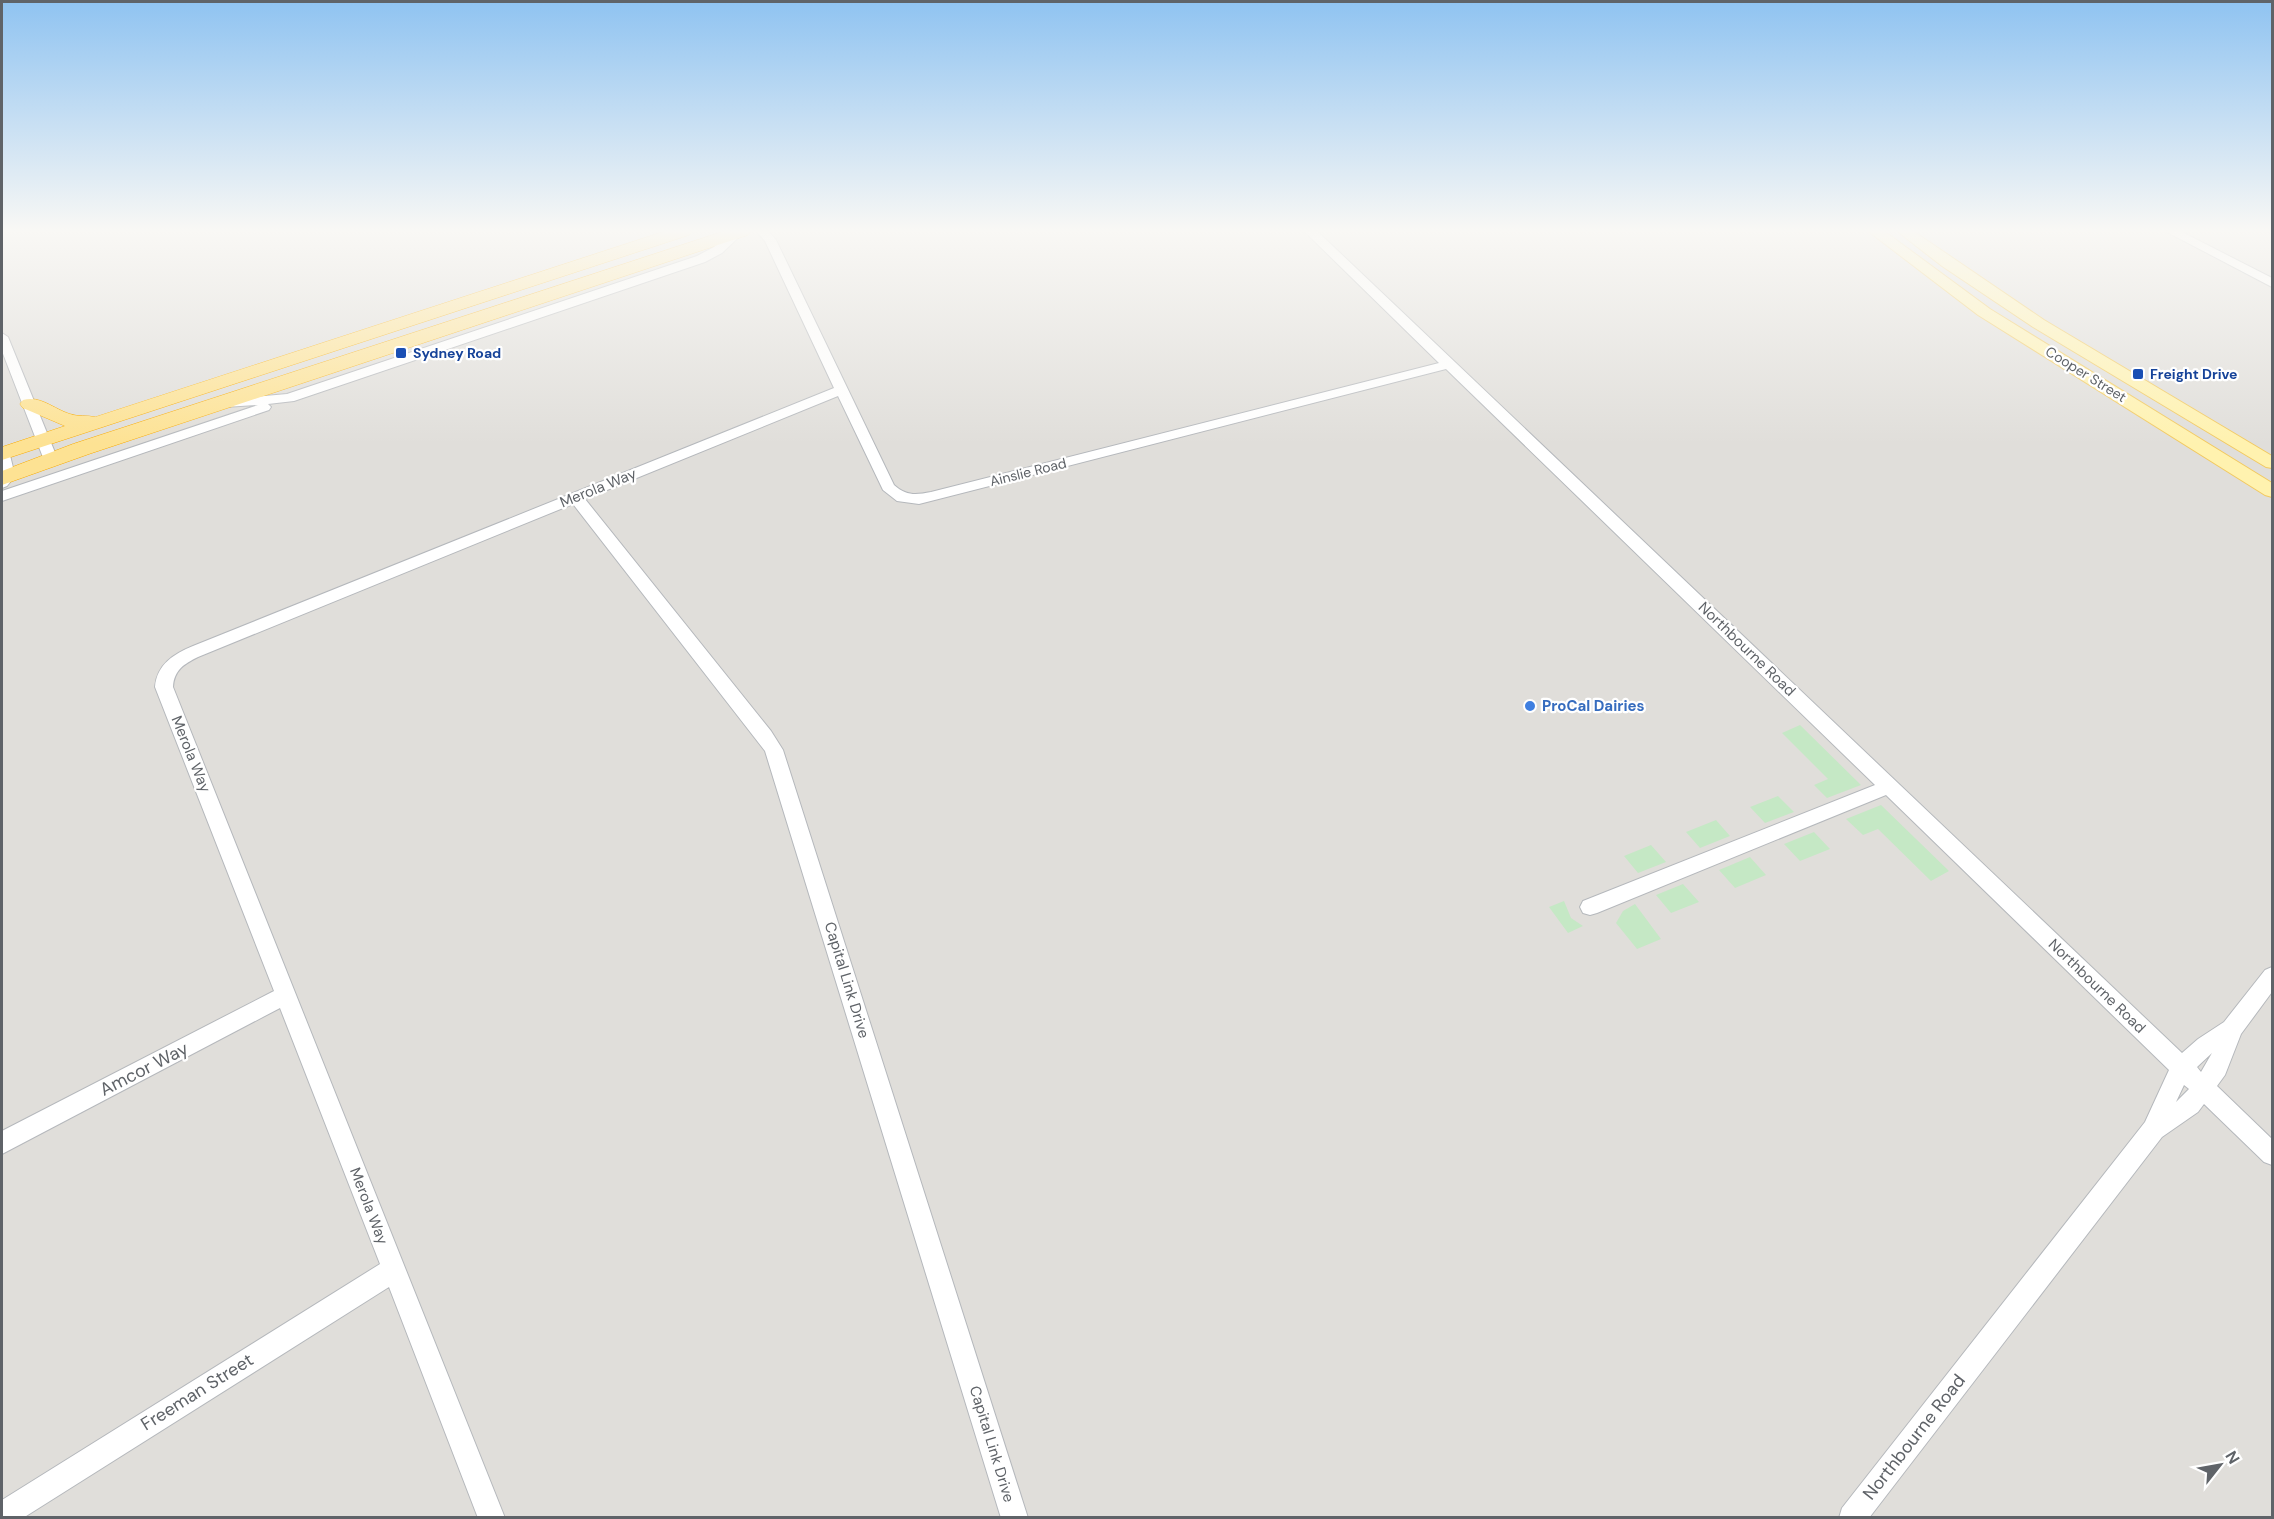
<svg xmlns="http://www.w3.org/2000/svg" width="2274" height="1519" viewBox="0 0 2274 1519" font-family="'DM Sans',sans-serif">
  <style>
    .industrial { fill: #e0deda }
    .green { fill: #c5e8c5 }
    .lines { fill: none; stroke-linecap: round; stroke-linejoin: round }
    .minor-casing { stroke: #b5b8bc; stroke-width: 2 }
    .major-casing { stroke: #f2c960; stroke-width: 2 }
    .highway-casing { stroke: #f9ab00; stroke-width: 1 }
    .minor { fill: #fff; fill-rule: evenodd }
    .major { fill: #fff2af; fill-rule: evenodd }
    .highway { fill: #fde293; fill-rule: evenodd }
    .transit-dot { fill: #1a4fb4; stroke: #fff; stroke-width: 2 }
    .shop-dot { fill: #3f7fe0; stroke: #fff; stroke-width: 2 }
    .labels { text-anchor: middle; stroke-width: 4.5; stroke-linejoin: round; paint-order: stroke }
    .far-transit-label { font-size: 14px; font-weight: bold; fill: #164399; stroke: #fff; text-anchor: start }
    .far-street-label { font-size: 14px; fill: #5f6368; stroke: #fff }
    .street-label { font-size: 15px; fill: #5f6368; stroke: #fff }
    .shop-label { font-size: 15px; font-weight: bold; fill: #366cbe; stroke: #fff; text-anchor: start }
    .near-street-label { font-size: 18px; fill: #5f6368; stroke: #fff }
  </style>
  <rect width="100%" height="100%" fill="#f1efe8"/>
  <path class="industrial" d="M 2,231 L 2272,231 L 2272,1517 L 2,1517 Z"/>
  <path class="green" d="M 1800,725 L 1861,785 L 1827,798 L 1814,785 L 1828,779 L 1782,733 Z
    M 1778,796 L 1794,812 L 1765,823 L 1750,807 Z
    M 1881,805 L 1949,871 L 1931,881 L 1878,829 L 1863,835 L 1846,819 Z
    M 1716,820 L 1730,836 L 1700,848 L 1686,832 Z
    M 1814,832 L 1830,849 L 1800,861 L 1784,844 Z
    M 1651,845 L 1666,862 L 1638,873 L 1624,856 Z
    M 1750,857 L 1766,875 L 1735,888 L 1719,870 Z
    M 1683,884 L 1699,902 L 1671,913 L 1656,895 Z
    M 1564,901 L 1571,918 L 1583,926 L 1568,933 L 1549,907 Z
    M 1635,904 L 1661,939 L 1637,949 L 1616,923 L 1623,911 Z"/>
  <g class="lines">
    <g class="minor-casing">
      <path id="minor" d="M 732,231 L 743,233 L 722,253 L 705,262 L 294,401 L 268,404 L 271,407 L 269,410 L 2,501 L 2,491 L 258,405 L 225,407 L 218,403 L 220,400 L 287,394 L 697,256 L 714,247 Z
        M 756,231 L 768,231 L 776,240 L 894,485 C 906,496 916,495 931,492 L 1439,363 L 1304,231 L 1317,231 L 2182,1053 L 2198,1039 L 2224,1022 L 2265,970 L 2272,967 L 2272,992 L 2241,1034 L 2225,1075 L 2217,1086 L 2272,1139 L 2272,1165 L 2264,1162 L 2204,1104 L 2198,1112 L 2162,1137 L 1869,1518 L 1839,1518 L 1842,1508 L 2145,1122 L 2169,1070 L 1886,795 L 1597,913 L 1590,915 L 1583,913 L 1580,907 L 1583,901 L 1875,785 L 1446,369 L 919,504 L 897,501 L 883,490 L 838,396 L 585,499 L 771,731 L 783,750 L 1028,1518 L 1001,1518 L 765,751 L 573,504 L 198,657 C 184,664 174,670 173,687 L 505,1518 L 478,1518 L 389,1287 L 23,1518 L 2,1518 L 2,1500 L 380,1264 L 280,1008 L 2,1154 L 2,1131 L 274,991 L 155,687 C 157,664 174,654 193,646 L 834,388 L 765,241 ZM 2212,1053 L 2201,1072 L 2197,1067 ZM 2184,1085 L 2189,1089 L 2176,1102 Z
        M 2165,231 L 2180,231 L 2272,278 L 2272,287 Z
        M 2,333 L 8,337 L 58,460 L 56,463 L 46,463 L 44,460 L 2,351 Z
        M 2,447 L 9,451 L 15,476 L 7,486 L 2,488 Z"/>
    </g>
    <g class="major-casing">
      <path id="major" d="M 1868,231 L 1884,231 L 1990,309 L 2272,483 L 2272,497 L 2265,495 L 1978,315 Z
        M 1897,231 L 1913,231 L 2044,320 L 2272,456 L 2272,468 L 2266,467 L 2033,327 L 1942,266 Z"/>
    </g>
    <g class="highway-casing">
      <path id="highway" d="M 666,231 L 692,231 L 689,235 L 2,460 L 2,447 L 65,426 L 23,408 L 20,404 L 23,400 C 40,395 54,409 70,414 C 78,417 87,415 95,417 Z
        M 725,231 L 751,231 L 748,235 L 89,454 L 2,485 L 2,471 L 73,444 Z"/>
    </g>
    <use href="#minor" class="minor"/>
    <use href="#major" class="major"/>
    <use href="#highway" class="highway"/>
  </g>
  <linearGradient id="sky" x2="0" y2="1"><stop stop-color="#8fc3f1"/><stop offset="0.52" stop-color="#f9f8f5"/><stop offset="1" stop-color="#f9f8f5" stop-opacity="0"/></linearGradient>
  <rect width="2274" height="444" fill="url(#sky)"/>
  <g class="transit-dot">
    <rect x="395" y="347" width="12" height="12" rx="3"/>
    <rect x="2132" y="368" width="12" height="12" rx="3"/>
  </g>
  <circle class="shop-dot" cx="1530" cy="706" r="6"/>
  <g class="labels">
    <g class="far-transit-label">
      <text x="413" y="358">Sydney Road</text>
      <text x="2150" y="379">Freight Drive</text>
    </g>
    <g class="far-street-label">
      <text transform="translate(2086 374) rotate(32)" y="5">Cooper Street</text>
      <text transform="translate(1028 472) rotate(-14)" y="5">Ainslie Road</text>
    </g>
    <g class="street-label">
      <text transform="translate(598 488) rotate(-22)" y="5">Merola Way</text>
      <text transform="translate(1747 649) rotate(44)" y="5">Northbourne Road</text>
      <text transform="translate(191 754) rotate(68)" y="5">Merola Way</text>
      <text transform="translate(847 980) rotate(73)" y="5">Capital Link Drive</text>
      <text transform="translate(2097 986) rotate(44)" y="5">Northbourne Road</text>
      <text transform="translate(369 1206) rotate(69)" y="5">Merola Way</text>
      <text transform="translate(992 1444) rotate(73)" y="5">Capital Link Drive</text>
    </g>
    <g class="shop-label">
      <text x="1542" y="711">ProCal Dairies</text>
    </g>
    <g class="near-street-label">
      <text transform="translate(144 1069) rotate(-27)" y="6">Amcor Way</text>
      <text transform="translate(197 1392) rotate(-32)" y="6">Freeman Street</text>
      <text transform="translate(1914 1437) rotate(-52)" y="6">Northbourne Road</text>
    </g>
  </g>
  <rect width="2274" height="1519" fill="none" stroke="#5f6368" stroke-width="6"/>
  <g transform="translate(2220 1465) rotate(59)" stroke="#ffffff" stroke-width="4.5" paint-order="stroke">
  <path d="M0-4.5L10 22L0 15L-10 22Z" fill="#5f6368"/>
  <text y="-9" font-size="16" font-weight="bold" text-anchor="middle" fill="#5f6368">N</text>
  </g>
</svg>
